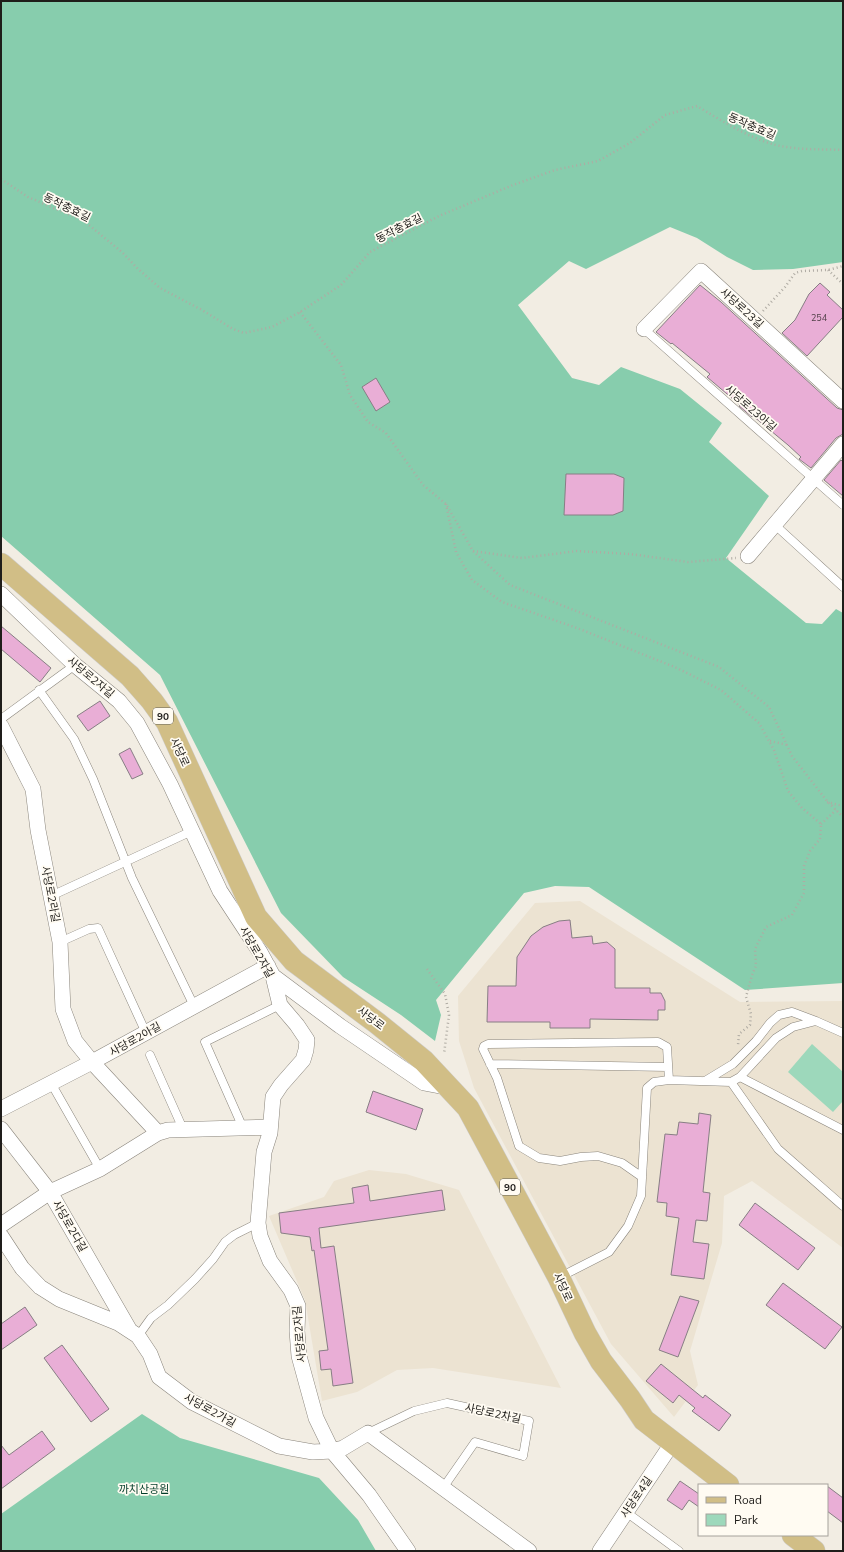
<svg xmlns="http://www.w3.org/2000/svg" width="844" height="1552" viewBox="0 0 844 1552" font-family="'Nunito Sans','Noto Sans KR',sans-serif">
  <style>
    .built { fill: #ece3d2 }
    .green { fill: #9dd8bb }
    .forest { fill: #87cdad }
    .building { fill: #e9aed6; stroke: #877e84 }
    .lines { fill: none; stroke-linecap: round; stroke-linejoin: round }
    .lane-casing { stroke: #8a857c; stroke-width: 9 }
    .street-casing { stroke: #8a857c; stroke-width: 16 }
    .primary-casing { stroke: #cecdcd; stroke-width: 23 }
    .path { stroke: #afaba3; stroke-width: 2.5; stroke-dasharray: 1 3; stroke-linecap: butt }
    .lane { stroke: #fff; stroke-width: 8 }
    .street { stroke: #fff; stroke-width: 15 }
    .primary { stroke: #d1be86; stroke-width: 22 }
    .labels { text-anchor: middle; stroke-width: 3.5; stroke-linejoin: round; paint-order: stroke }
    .number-label { font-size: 9px; fill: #524149 }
    .shield { fill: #fffbf2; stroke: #62605b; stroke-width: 1 }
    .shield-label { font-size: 10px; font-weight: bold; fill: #1f1d1a }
    .street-label { font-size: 11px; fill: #1f1d1a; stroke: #fffbf2 }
    .park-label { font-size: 11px; fill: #003c28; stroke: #fffbf2 }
  </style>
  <rect width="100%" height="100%" fill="#f2ede3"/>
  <path class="built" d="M 580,901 L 740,1002 L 843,1001 L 843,1248 L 752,1181 L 724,1196 L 722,1243 L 690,1351 L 698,1385 L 674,1417 L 611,1344 L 474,1088 L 459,1041 L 458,996 L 535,903 Z
    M 369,1170 L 406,1174 L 459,1190 L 561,1388 L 433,1368 L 397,1370 L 357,1392 L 322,1401 L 305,1300 L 269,1216 L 324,1197 L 334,1181 Z"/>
  <path class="green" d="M 812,1044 L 843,1072 L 843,1101 L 833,1112 L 788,1072 Z"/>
  <path class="forest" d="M 1,1 L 843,1 L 843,262 L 793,269 L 753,270 L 727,257 L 697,238 L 670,227 L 586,269 L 569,261 L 518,305 L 572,378 L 599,385 L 621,367 L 680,389 L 722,423 L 709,442 L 769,496 L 726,558 L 806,623 L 822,624 L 836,609 L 843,613 L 843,983 L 745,990 L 589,887 L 555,886 L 524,893 L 436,1000 L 441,1015 L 435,1041 L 401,1015 L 343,977 L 281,913 L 160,675 L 1,536 Z
    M 142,1414 L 180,1438 L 319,1478 L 358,1520 L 376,1551 L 1,1551 L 1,1514 Z"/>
  <path class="building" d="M 820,283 L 830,292 L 827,295 L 843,310 L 843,317 L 807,356 L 782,333 L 795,320 L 809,294 Z
    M 700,285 L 721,302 L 837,408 L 843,410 L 843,434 L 836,438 L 811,468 L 799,459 L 801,457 L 788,445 L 753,416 L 752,417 L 739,406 L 740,405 L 707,377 L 710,374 L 672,343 L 671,344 L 656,332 Z
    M 376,378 L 390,402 L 376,411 L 362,387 Z
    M 841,460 L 843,462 L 843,496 L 824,480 Z
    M 566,474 L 614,474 L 624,478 L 623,511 L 613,515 L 564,515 Z
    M 1,626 L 51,668 L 40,682 L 1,649 Z
    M 100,701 L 110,716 L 88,731 L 77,716 Z
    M 130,748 L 143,774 L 132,779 L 119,754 Z
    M 570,920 L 572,938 L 592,936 L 593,944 L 607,942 L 615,949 L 615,988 L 650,988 L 650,993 L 661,993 L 665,1001 L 665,1010 L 658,1010 L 658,1020 L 590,1019 L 590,1028 L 550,1028 L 550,1022 L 487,1022 L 488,986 L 516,986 L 517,957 L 531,936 L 543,927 L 559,921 Z
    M 373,1091 L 423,1109 L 416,1130 L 366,1112 Z
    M 699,1113 L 711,1115 L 703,1192 L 710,1193 L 707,1221 L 696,1220 L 693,1242 L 709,1244 L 704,1279 L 671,1275 L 679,1218 L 666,1216 L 667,1203 L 657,1202 L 665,1134 L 677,1135 L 679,1122 L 698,1124 Z
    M 368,1185 L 370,1201 L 442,1190 L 445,1210 L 319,1228 L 321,1248 L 334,1246 L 353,1383 L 333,1386 L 331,1369 L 321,1370 L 319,1351 L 328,1350 L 314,1250 L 312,1251 L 310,1237 L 281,1233 L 279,1213 L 354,1203 L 352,1188 Z
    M 755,1203 L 815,1248 L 798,1270 L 739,1225 Z
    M 783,1283 L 842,1327 L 825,1349 L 766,1305 Z
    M 680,1296 L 699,1301 L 678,1357 L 659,1350 Z
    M 25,1307 L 37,1325 L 1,1350 L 1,1324 Z
    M 62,1345 L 109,1409 L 91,1422 L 44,1358 Z
    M 661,1364 L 703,1398 L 705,1395 L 731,1415 L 719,1431 L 692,1411 L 695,1408 L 679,1395 L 673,1403 L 646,1381 Z
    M 42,1431 L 55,1449 L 1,1489 L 1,1445 L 9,1455 Z
    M 680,1481 L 699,1494 L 699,1507 L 689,1500 L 682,1510 L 667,1500 Z
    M 827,1486 L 843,1498 L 843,1523 L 827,1511 Z"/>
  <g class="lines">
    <g class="lane-casing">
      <path id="lane" d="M 644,329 L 843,505
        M 775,525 L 843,587
        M 39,690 L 74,739 L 93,779 L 132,878 L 194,1006
        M 1,719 L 75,665
        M 51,896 L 192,831
        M 60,942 L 89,929 L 98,928 L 146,1033
        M 150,1055 L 183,1129
        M 490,1064 L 668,1067
        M 740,1077 L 843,1130
        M 705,1081 L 733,1064 L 756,1041 L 770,1023 L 779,1015 L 792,1012 L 816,1021
        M 731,1082 L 778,1149 L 843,1206
        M 51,1083 L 100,1169
        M 243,1128 L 205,1042 L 280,1005
        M 642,1177 L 622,1163 L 598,1156 L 581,1157 L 560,1161 L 539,1158 L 519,1146 L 497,1078 L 483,1049 L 484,1046 L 488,1044 L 658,1042 L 667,1047 L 669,1080
        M 560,1277 L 609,1252 L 628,1226 L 641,1196 L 647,1088 L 654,1082 L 669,1080 L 731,1082 L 740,1077 L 776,1038 L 793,1027 L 816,1021 L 843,1033
        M 138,1336 L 151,1318 L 168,1305 L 195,1279 L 213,1259 L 225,1242 L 234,1235 L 258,1223
        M 368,1433 L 414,1411 L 447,1403 L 529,1421 L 523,1456 L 475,1442 L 443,1488
        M 626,1512 L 679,1551"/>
    </g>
    <g class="street-casing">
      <path id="street" d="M 644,329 L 701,271 L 843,401
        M 748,556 L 843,444
        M 1,594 L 75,665 L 119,701 L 137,723 L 170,784 L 220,891 L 260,952 L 273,976 L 280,1005 L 297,1025 L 307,1040 L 306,1050 L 303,1060 L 281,1085 L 273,1097 L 270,1133 L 264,1152 L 258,1223 L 260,1236 L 270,1261 L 291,1290 L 298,1306 L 297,1331 L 299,1356 L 316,1418 L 332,1451 L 369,1495 L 408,1551
        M 1,726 L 33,789 L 38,830 L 60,942 L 63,1009 L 75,1041 L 92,1062 L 158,1133
        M 273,976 L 340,1026 L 424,1083 L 450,1088
        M 1,1109 L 92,1062 L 268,966
        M 1,1129 L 50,1192 L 129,1329
        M 1,1225 L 50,1192 L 100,1169 L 158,1133 L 168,1130 L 270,1127
        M 1,1236 L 22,1268 L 40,1287 L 59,1299 L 118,1323 L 138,1336 L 150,1354 L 159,1377 L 192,1402 L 279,1446 L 313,1452 L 332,1451 L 343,1448 L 368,1433 L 529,1551
        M 600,1551 L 673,1442"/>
    </g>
    <g class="primary-casing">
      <path id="primary" d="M 1,564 L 130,676 L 152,701 L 167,722 L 256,917 L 294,961 L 377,1023 L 424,1061 L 468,1108 L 559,1278 L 585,1333 L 601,1361 L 630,1399 L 644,1420 L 728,1485
        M 793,1535 L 814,1551"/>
    </g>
    <path class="path" d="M 1,179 L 28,197 L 84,221 L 123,253 L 137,268 L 160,288 L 202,310 L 233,329 L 244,333 L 272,327 L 300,312 L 341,285 L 370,252 L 439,216 L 513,185 L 555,170 L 598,161 L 630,143 L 665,115 L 697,106 C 722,121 758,144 787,147 C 805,150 824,149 843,150
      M 828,270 L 843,284
      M 763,311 L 785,287 L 795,273 L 802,271 L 828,270 L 843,266
      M 300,312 L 341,365 L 350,395 L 368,422 L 386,433 L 423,485 L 446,504 L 473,551 L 510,585 L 719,667 L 769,707 L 792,756 L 827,801 L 843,817
      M 446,504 L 456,552 L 472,580 L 502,602 L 577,628 L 677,668 L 721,690 L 759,723 L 774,750 L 788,791 L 802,808 L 821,824 L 820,839 L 810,851 L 804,866 L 804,893 L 792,915 L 766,927 L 755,949 L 756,966 L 752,975 L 746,997 L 751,1014 L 750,1025 L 739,1034 L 738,1045
      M 473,551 L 522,558 L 577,551 L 630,554 L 688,562 L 736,558
      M 770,741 L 787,745
      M 827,802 L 843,806
      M 821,824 L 836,810
      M 427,969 L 445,994 L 449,1015 L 444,1054"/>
    <use href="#lane" class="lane"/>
    <use href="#street" class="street"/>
    <use href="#primary" class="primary"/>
  </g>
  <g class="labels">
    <g class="number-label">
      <text x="819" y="321">254</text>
    </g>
    <g class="shield">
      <rect x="153" y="708" width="20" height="16" rx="3"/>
      <rect x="500" y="1179" width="20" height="16" rx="3"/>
    </g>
    <g class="shield-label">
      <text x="163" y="720">90</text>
      <text x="510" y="1191">90</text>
    </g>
    <g class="street-label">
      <text transform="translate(752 126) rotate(23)" y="4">동작충효길</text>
      <text transform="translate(67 207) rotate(26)" y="4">동작충효길</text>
      <text transform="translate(399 228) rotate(-27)" y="4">동작충효길</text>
      <text transform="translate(742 308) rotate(42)" y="4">사당로23길</text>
      <text transform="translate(751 408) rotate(41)" y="4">사당로23아길</text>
      <text transform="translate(91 677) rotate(40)" y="4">사당로2자길</text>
      <text transform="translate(180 752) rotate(65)" y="4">사당로</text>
      <text transform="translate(51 894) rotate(79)" y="4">사당로2라길</text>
      <text transform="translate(257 952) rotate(60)" y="4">사당로2자길</text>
      <text transform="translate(371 1018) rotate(37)" y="4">사당로</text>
      <text transform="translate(135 1039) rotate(-29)" y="4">사당로2아길</text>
      <text transform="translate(70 1226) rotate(60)" y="4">사당로2다길</text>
      <text transform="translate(563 1287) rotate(65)" y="4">사당로</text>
      <text transform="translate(299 1334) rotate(-95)" y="4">사당로2자길</text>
      <text transform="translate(210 1410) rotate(29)" y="4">사당로2가길</text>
      <text transform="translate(493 1413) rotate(12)" y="4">사당로2차길</text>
      <text transform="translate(636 1497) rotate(-56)" y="4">사당로4길</text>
    </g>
    <g class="park-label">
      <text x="144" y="1493">까치산공원</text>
    </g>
  </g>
  <rect width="844" height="1552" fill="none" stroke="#1f1d1a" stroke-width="4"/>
  <rect x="698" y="1484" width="130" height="52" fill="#fffbf2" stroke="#a5a29c"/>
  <rect x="706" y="1497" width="20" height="6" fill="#d1be86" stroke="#a5a29c"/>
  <text x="734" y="1504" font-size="12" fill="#1f1d1a">Road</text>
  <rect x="706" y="1514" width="20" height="12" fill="#9dd8bb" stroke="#a5a29c"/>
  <text x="734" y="1524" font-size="12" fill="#1f1d1a">Park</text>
</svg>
